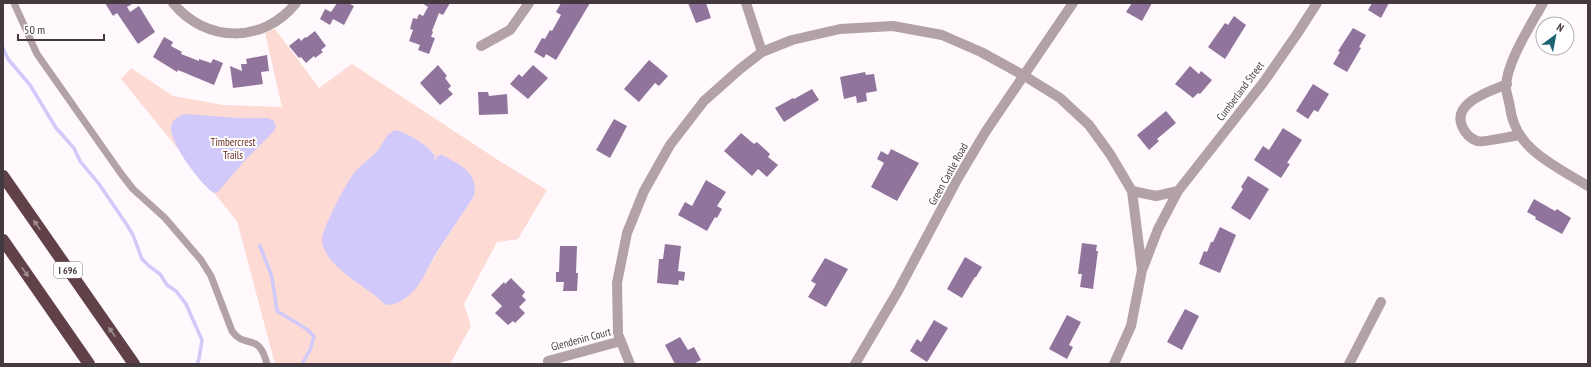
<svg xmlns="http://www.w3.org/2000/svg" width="1591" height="367" viewBox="0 0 1591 367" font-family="'PT Sans Narrow',sans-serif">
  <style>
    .green { fill: #fddad3; fill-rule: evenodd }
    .water { fill: #d0c9f9 }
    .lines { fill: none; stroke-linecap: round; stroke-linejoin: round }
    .stream { stroke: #d0c9f9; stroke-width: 3.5 }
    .building { fill: #90749b }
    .lane { stroke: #b3a2a5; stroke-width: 7 }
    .street { stroke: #b3a2a5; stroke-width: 10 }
    .highway { stroke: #604148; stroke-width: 12 }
    .oneway { fill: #a08d91 }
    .labels { text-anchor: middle; stroke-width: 4; stroke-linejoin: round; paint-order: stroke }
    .shield { fill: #fff; stroke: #7d7479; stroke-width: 1 }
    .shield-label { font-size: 10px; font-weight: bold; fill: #453940 }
    .street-label { font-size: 11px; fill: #453940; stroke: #fff }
    .park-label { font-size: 11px; fill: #6b2820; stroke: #fff }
  </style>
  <rect width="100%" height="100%" fill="#fff8fc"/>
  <path class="green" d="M 275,29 L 319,88 L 352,64 L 501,162 L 547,190 L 518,239 L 497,242 L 464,304 L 471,326 L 450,364 L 275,364 L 237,221 L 121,79 L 131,68 L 173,96 L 223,105 L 282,107 L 265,33 ZM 396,130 C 410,135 426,143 435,156 L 434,159 L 436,160 L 442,155 L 469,172 L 474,196 L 438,251 L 421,280 L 388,305 C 381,303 378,297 373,294 C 356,281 338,270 326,252 L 329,218 L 351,179 L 354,173 L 373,156 Z"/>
  <path class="water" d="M 186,114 L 239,118 L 268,118 L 274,121 L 276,126 L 275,130 L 246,159 L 218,192 L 214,193 C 201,185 169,142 171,127 C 172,119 179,116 186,114 Z
    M 396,130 C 410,135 426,143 435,156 L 434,159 L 436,160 L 437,156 L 442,155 C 460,165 479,172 474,196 C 462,215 449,233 437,252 C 428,266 421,287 407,297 C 402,301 394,305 388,305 C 382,304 378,297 373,294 C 357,282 324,263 322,241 C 321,230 347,182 354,173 C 361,164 371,159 378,150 C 384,142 386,133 396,130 Z"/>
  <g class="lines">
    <path class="stream" d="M 3,48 L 8,59 L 30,85 L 56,128 L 74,148 L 80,161 L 99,184 L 127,225 L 133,235 L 142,259 L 149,266 L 160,274 L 167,285 L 176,291 L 186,304 L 202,340 L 199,359 L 197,364
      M 260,246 L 272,277 L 277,311 L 308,330 L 314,337 L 310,350 L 302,364"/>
  </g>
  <path class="building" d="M 105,3 L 134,3 L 127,7 L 130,12 L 139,6 L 155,32 L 138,44 L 117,13 L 113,16 Z
    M 337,3 L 348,3 L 354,6 L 344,25 L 333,19 L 330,25 L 320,19 L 325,9 L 331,12 Z
    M 422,3 L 450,3 L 443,15 L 439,13 L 432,31 L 433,32 L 431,37 L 435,38 L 429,54 L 418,50 L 420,45 L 409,41 L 413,30 L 410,29 L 413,18 L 417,19 L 419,14 L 423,16 L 428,7 Z
    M 561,3 L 590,3 L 556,60 L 546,54 L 544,58 L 534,52 L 542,38 L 545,39 L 550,30 L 552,31 L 561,15 L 556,12 Z
    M 688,3 L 706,3 L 711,18 L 696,23 Z
    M 1132,3 L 1152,3 L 1142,21 L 1126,12 Z
    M 1372,3 L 1389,3 L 1381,18 L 1368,10 Z
    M 1234,16 L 1246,25 L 1225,59 L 1208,47 L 1225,23 L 1228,25 Z
    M 1353,28 L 1366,35 L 1359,47 L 1361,48 L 1347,72 L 1333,64 L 1340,52 L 1338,51 Z
    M 315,31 L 326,46 L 321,50 L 323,52 L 315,58 L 314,56 L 306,63 L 301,57 L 299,58 L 289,46 L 299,38 L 301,41 L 305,37 L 306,38 Z
    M 164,37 L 173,42 L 171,46 L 182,52 L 181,54 L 199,61 L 199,59 L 211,63 L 213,59 L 223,63 L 214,85 L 178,70 L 177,72 L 153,57 Z
    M 267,55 L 269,71 L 261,72 L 263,84 L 233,88 L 230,66 L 242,71 L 241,64 L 247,64 L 246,59 Z
    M 649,60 L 668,76 L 659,86 L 655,83 L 639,102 L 624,89 Z
    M 438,65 L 447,76 L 445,78 L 451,86 L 448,89 L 453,94 L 440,105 L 420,83 Z
    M 533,65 L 548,78 L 528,99 L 510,84 L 519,74 L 522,77 Z
    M 1190,66 L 1199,74 L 1201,71 L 1212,80 L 1200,94 L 1198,93 L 1193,98 L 1175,84 Z
    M 865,72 L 866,75 L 874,74 L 877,91 L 866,93 L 867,101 L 857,103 L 856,96 L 844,99 L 840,77 Z
    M 1313,84 L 1329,94 L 1318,112 L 1314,110 L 1308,119 L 1296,111 Z
    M 812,89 L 819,100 L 784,122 L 775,108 L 793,98 L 794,99 Z
    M 478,92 L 488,92 L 489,96 L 507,94 L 508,114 L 479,115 Z
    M 1166,111 L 1176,123 L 1157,139 L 1159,141 L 1149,150 L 1137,135 Z
    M 614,119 L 627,126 L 610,158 L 596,150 Z
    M 1283,128 L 1302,140 L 1287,163 L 1290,164 L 1281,178 L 1254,160 L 1263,146 L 1269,150 Z
    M 741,133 L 754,144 L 757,142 L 770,154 L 768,157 L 778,165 L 767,177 L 758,169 L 752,176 L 724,151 Z
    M 891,149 L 919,163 L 897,201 L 871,187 L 884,163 L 877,159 L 881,151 L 888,155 Z
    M 1248,176 L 1269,189 L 1250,220 L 1231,208 L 1243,189 L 1241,187 Z
    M 706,180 L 726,192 L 717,206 L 722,209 L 717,218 L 715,217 L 707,231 L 678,215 L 685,202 L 692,206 Z
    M 1534,199 L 1555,211 L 1557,209 L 1571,218 L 1562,234 L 1535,219 L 1536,217 L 1527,212 Z
    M 1220,227 L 1236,235 L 1220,273 L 1199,264 L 1204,251 L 1207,252 L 1211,242 L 1213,242 Z
    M 1082,243 L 1097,245 L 1096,251 L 1098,251 L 1093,289 L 1080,287 L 1082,274 L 1078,274 Z
    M 665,244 L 681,246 L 678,271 L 685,272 L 684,281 L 679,280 L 678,285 L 657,283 L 659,259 L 663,259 Z
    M 560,246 L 577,246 L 576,273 L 578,273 L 577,291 L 563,291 L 564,282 L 556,282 L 556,272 L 559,272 Z
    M 965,257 L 982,267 L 976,277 L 975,277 L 962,298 L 947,289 Z
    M 825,258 L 848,269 L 826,307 L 808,297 L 816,284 L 811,281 Z
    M 511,278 L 525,292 L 522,296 L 526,300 L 519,307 L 525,313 L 515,323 L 513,321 L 508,325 L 495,313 L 502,306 L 491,295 L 504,282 L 505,284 Z
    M 1185,309 L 1199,316 L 1182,350 L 1167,342 Z
    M 1067,315 L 1081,322 L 1069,345 L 1073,347 L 1067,359 L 1049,349 Z
    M 934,320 L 948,328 L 927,362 L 910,351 L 917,339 L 921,342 Z
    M 680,337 L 688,350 L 694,347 L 701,360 L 693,364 L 675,364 L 665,345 Z"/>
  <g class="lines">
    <path class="lane" d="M 14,3 L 37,54 L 122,175 L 133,189 L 165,218 L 201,260 L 211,276 L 232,331 C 245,350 259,331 267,364"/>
    <path class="street" d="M 173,3 C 206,43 263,44 296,3
      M 746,3 L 762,52
      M 1543,3 C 1531,25 1505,64 1506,89 C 1507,95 1509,101 1510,107 C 1512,124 1521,140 1534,151 C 1550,165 1570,175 1588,186
      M 481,46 L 510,30 L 529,3
      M 1507,84 C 1491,91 1452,102 1462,126 C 1465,133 1469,138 1477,141 C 1482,143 1512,136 1520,135
      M 1132,191 L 1156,196 L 1178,191
      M 1143,268 L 1158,229 L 1178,191 L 1263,83 L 1297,34 L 1317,3
      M 548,361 L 621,341
      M 630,364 L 618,334 L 617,283 L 627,233 L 644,191 L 670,145 L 704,101 L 740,69 L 762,52 L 792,40 L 840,29 L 893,26 L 942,35 L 981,52 L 1023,75 L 1060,98 L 1089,125 L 1110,154 L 1132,191 L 1142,270 L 1131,326 L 1114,364
      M 855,364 L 898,291 L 958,178 L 986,131 L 1073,3
      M 1349,364 L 1381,302"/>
    <path class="highway" d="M 3,176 L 134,364
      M 3,240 L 89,364"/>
  </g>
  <defs><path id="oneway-solid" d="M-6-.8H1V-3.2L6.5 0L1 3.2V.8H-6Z"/></defs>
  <g class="oneway">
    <use href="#oneway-solid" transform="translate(37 225) rotate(-125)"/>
    <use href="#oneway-solid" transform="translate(25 272) rotate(55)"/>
    <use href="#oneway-solid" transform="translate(112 332) rotate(-125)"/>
  </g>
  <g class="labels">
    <rect class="shield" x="54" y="262" width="28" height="16" rx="3"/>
    <g class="shield-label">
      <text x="68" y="274">I 696</text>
    </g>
    <g class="street-label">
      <text transform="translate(1240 91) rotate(-53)" y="4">Cumberland Street</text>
      <text transform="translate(948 174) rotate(-61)" y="4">Green Castle Road</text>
      <text transform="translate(581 339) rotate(-15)" y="4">Glendenin Court</text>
    </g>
    <g class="park-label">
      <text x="233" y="146">Timbercrest<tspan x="233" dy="13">Trails</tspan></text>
    </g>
  </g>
  <rect width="1591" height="367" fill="none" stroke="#453940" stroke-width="8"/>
  <g transform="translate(1555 36) rotate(32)"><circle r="19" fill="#ffffff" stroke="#b5b0b3"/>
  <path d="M0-3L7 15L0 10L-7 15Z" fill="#1e6374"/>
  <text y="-6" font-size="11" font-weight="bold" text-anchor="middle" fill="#453940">N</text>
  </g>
  <path d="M18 34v6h86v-6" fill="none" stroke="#453940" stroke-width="2"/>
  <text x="24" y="34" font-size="12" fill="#453940" stroke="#ffffff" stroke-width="3" paint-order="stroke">50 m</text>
</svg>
